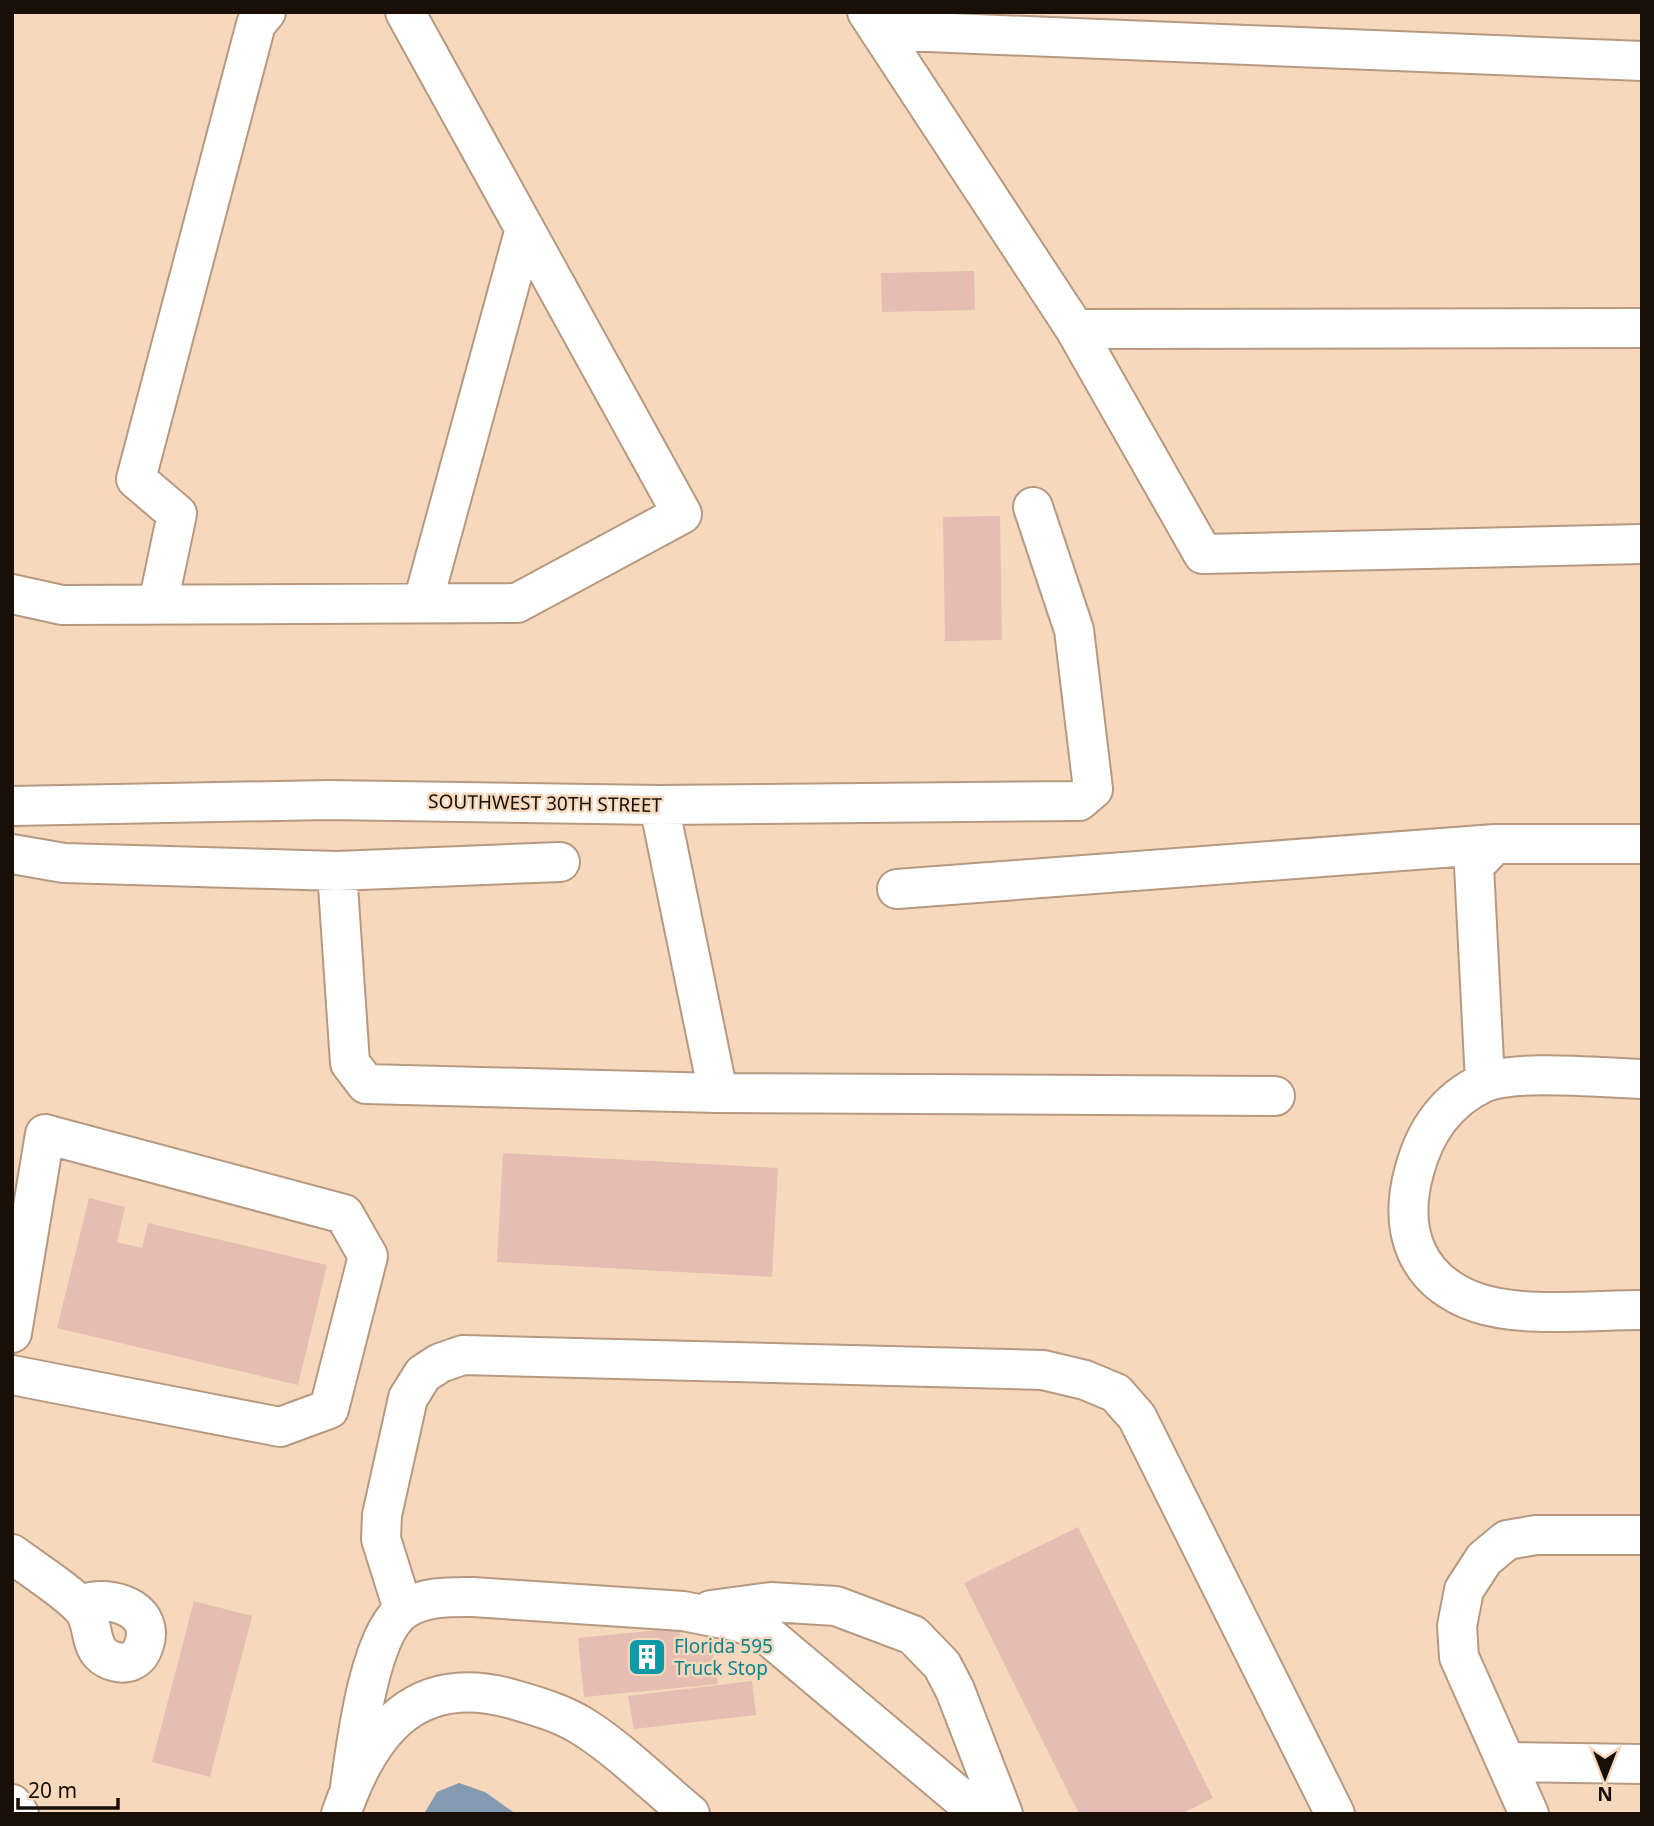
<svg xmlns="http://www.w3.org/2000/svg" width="1654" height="1826" viewBox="0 0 1654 1826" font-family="'Noto Sans',sans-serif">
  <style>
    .water { fill: #839ab1 }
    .building { fill: #e5bdb2 }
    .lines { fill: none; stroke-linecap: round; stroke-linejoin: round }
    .minor-casing { stroke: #b69980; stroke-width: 42 }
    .minor { stroke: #fff; stroke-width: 38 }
    .labels { text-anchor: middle; stroke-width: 5; stroke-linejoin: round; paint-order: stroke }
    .street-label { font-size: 19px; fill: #190f06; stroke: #f6d8bd }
    .culture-label { font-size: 19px; fill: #0d838f; stroke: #f6d8bd; text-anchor: start }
  </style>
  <rect width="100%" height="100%" fill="#f6d8bd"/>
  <path class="water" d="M 459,1783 L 485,1792 L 516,1814 L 424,1814 L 437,1792 Z"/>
  <path class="building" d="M 974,271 L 975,310 L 882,312 L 881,273 Z
    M 1000,516 L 1002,640 L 945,641 L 943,517 Z
    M 503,1153 L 778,1168 L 772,1277 L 497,1262 Z
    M 89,1198 L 125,1207 L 117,1242 L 142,1248 L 148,1223 L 327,1265 L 298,1385 L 57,1328 Z
    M 1078,1527 L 1213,1798 L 1181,1814 L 1079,1814 L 964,1583 Z
    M 194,1601 L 252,1616 L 210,1777 L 152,1762 Z
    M 680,1628 L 681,1647 L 711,1645 L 718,1684 L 584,1697 L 578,1638 Z
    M 752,1681 L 756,1715 L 634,1729 L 628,1696 Z"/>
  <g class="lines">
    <g class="minor-casing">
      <path id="minor" d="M 867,12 L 1075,329 L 1203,554 L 1642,544
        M 879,30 L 1642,61
        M 1075,329 L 1642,328
        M 12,594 L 62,605 L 517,603 L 682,514 L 405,12
        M 423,602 L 524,232
        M 158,604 L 177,514 L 136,479 L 256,24 L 266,12
        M 659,805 L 718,1093 L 1275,1096
        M 12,806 L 328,800 L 659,805 L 1079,801 L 1093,789 L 1074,630 L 1033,507
        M 12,854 L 64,863 L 337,871 L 560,862
        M 337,871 L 350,1063 L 366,1084 L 718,1093
        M 897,889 L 1495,844
        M 1642,1079 C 1603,1078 1516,1069 1483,1083 C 1445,1101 1424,1133 1414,1172 C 1398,1231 1416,1282 1478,1303 C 1524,1318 1592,1310 1642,1310
        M 1485,1082 L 1474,866 L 1495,844 L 1642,844
        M 12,1333 L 45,1134 L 344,1214 L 368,1256 L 329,1409 L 280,1427 L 12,1375
        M 12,1554 C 32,1569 69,1592 84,1610 C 93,1622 90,1643 101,1654 C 108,1661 122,1665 131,1661 C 139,1657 141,1653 144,1645 C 155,1612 118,1597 91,1602 L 85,1611
        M 403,1609 L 381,1539 L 382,1515 L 408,1398 L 423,1374 L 440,1363 L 463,1355 L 1043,1370 L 1085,1380 L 1116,1393 L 1137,1417 L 1335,1814
        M 711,1610 L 771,1602 L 836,1606 L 913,1635 L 942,1665 L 955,1690 L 1003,1814
        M 1506,1762 L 1642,1764
        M 350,1787 C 356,1746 369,1632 405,1609 C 425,1596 450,1597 473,1597 L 683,1611 L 739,1622 L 765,1633 L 980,1814
        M 12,1804 L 19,1814
        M 341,1814 C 370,1730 416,1672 512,1699 C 536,1706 561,1713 582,1726 C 619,1749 656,1786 690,1814
        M 1529,1814 L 1459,1657 L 1457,1626 L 1464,1590 L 1484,1559 L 1507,1540 L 1536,1535 L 1642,1535"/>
    </g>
    <use href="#minor" class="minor"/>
  </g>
  <defs>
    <g id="building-square" transform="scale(2.0125)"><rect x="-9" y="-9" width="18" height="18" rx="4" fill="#0f9aa8" stroke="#f6d8bd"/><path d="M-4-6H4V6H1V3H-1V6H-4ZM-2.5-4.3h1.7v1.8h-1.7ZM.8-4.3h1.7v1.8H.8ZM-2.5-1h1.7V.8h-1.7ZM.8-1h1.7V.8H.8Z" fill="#fff"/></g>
  </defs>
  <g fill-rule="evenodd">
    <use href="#building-square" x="647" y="1657"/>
  </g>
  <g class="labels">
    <g class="street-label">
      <text transform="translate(545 803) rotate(1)" y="7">SOUTHWEST 30TH STREET</text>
    </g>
    <g class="culture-label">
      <text x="674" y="1653">Florida 595<tspan x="674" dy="22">Truck Stop</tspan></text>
    </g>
  </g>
  <rect width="1654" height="1826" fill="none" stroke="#190f06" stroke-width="28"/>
  <g transform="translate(1605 1777) rotate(180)" stroke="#f6d8bd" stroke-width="5" paint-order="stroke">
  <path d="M0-5L12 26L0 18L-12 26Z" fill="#190f06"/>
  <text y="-10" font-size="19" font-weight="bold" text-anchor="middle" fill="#190f06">N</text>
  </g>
  <path d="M18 1798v10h100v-10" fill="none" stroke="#190f06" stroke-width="3.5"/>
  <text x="28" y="1798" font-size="21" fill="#190f06" stroke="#f6d8bd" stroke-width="5" paint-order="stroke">20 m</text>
</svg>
